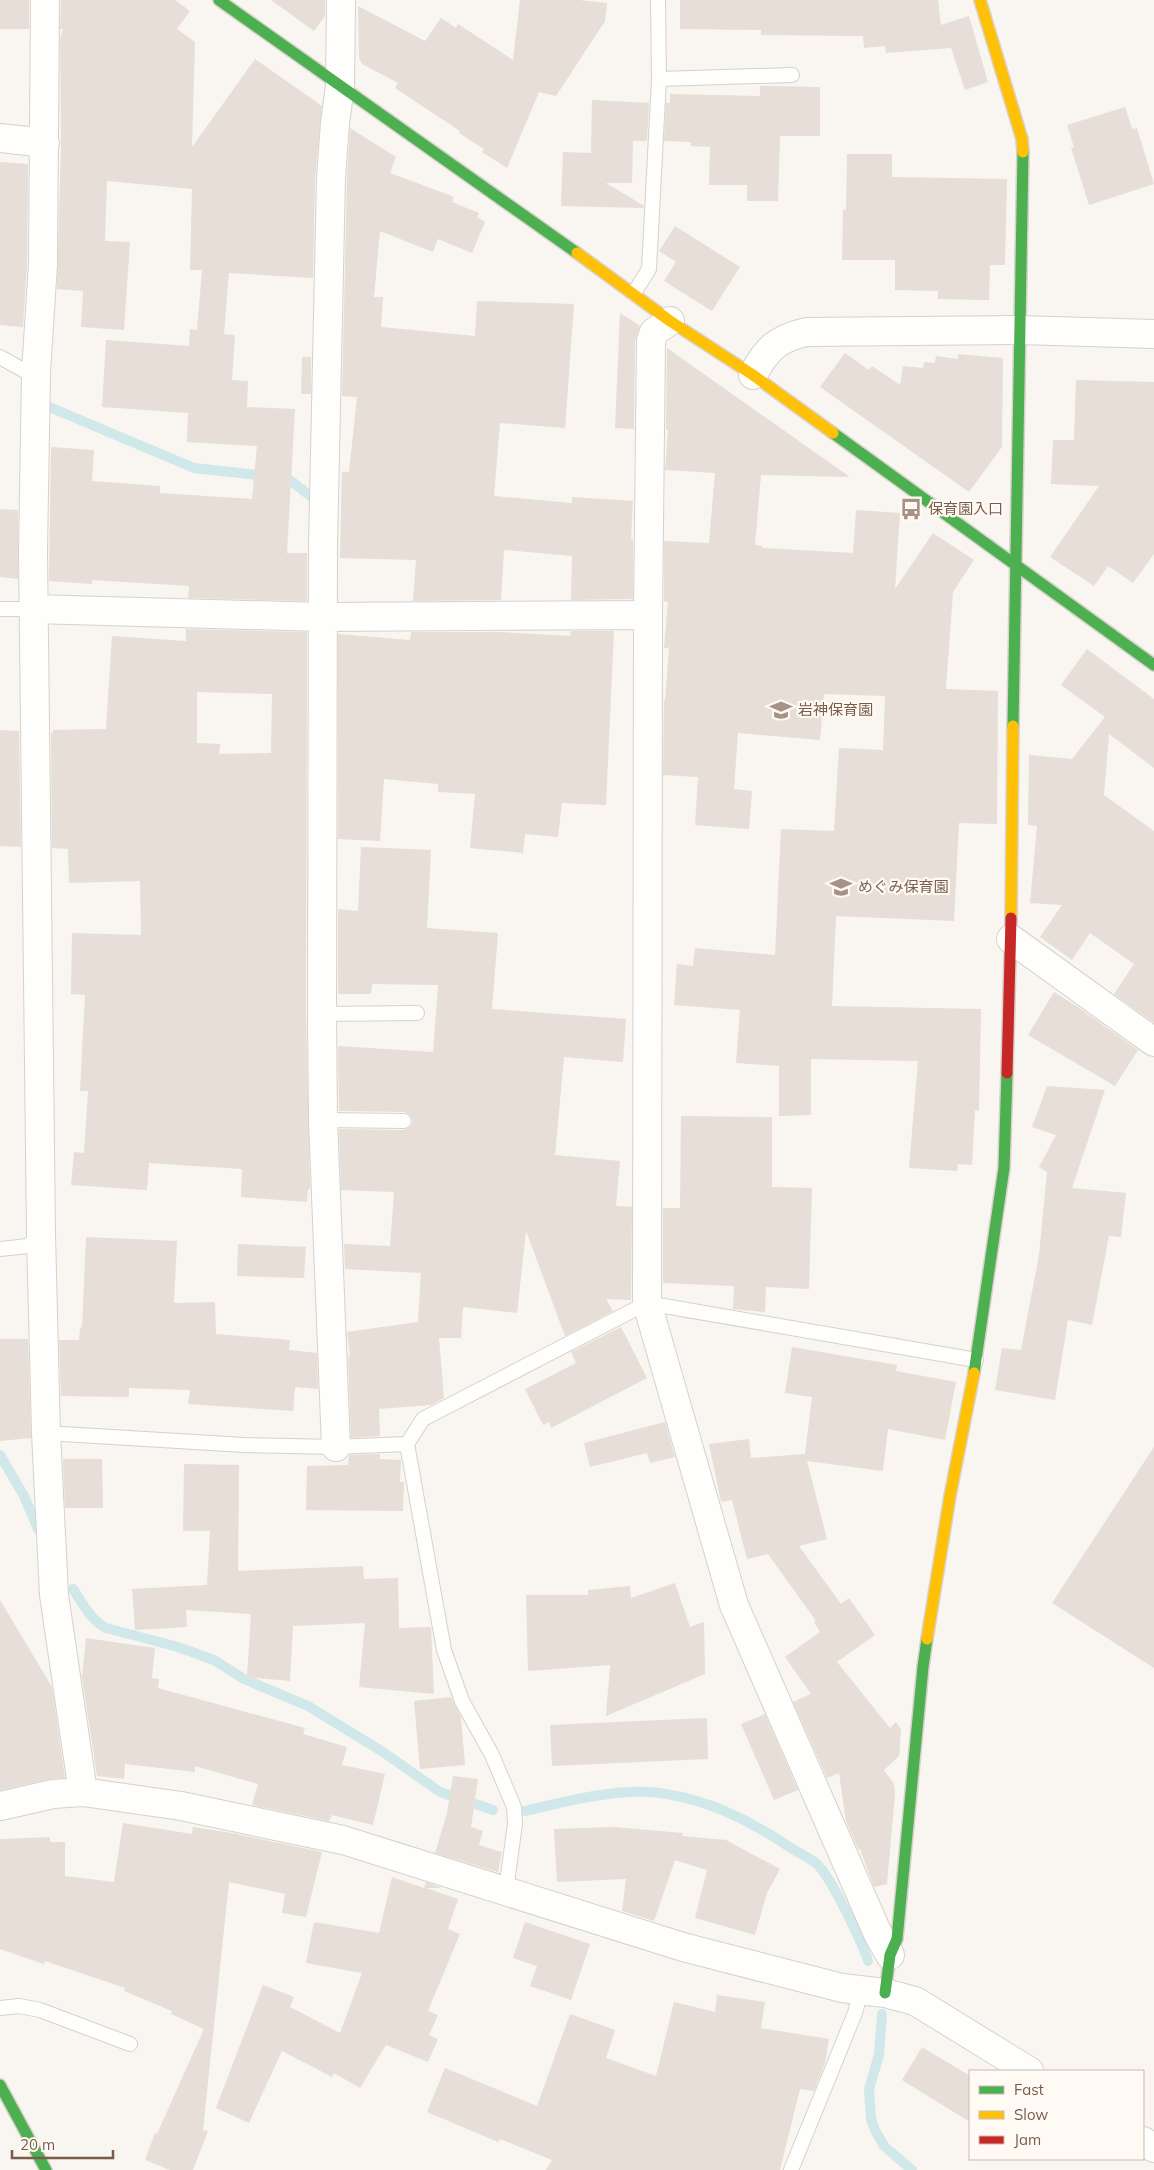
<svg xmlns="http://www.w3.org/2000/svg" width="1154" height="2170" viewBox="0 0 1154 2170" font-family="Mulish,'Noto Sans JP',sans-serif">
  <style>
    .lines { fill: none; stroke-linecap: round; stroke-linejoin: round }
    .stream { stroke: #d0e8ea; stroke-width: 10 }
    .building { fill: #e6ded7; fill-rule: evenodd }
    .lane-casing { stroke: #d7d1cb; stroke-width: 16 }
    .street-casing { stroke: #d7d1cb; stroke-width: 30 }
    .fast-casing { stroke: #d9d2cb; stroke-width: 14 }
    .slow-casing { stroke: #d9d2cb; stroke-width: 14 }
    .jam-casing { stroke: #d9d2cb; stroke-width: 14 }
    .lane { stroke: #fefefd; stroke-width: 14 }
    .street { stroke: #fefefd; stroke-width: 28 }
    .fast { stroke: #4caf50; stroke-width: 11 }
    .slow { stroke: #ffc107; stroke-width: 11 }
    .jam { stroke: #c62828; stroke-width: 11 }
    .labels { text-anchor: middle; stroke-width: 4.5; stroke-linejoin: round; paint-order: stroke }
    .poi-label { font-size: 15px; fill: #7a5c4d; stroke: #fffaf3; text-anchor: start }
  </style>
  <rect width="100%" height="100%" fill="#f9f5f0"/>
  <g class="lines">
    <path class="stream" d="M 47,406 L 194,468 L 287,478 L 317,501 L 318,506
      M 0,1455 L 24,1496 L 38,1529
      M 73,1589 C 83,1604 90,1619 106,1628 L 178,1647 L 214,1660 L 244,1679 L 308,1706 L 383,1752 L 440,1792 L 493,1810
      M 525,1811 C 559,1803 594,1794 629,1792 C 688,1789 744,1816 791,1848 C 799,1853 810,1858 817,1864 C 831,1877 862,1942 868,1961
      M 882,2014 L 879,2055 L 869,2089 L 871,2119 L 875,2130 L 884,2146 L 912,2170"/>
  </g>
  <path class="building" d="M 0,0 L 29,0 L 29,29 L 0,29 Z
    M 61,0 L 175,0 L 190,11 L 177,29 L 195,42 L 192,147 L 255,59 L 322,106 L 315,178 L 313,278 L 229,273 L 224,334 L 235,335 L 232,380 L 248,381 L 247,407 L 295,409 L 287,553 L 307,553 L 307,601 L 188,598 L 189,586 L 92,580 L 92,584 L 49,581 L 51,447 L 94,450 L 92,481 L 160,486 L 160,493 L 252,499 L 257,446 L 187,442 L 188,413 L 102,407 L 106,340 L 189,346 L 190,329 L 197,330 L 202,270 L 190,270 L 192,189 L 107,181 L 105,241 L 130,242 L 124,330 L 81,327 L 83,291 L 57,289 L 61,144 L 60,39 L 63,29 L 60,29 Z
    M 271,0 L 325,0 L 325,16 L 314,31 Z
    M 520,0 L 579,0 L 607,3 L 605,21 L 556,96 L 539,92 L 507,168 L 482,152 L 484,149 L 459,133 L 460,131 L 395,88 L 398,83 L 362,64 L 359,58 L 358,6 L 425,41 L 441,18 L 456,28 L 458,24 L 513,60 Z
    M 680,0 L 938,0 L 941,25 L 969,16 L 988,82 L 965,90 L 951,48 L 886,53 L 885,46 L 864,48 L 863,36 L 761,35 L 761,30 L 680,29 Z
    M 760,86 L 820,87 L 820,136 L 780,136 L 778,201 L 747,201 L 747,185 L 709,185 L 710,147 L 691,146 L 691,142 L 664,141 L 666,103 L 670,103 L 670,94 L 760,96 Z
    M 592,100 L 649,103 L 647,141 L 633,141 L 632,183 L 606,183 L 644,206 L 643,208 L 561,206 L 563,152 L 591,153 Z
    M 1125,107 L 1132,129 L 1137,128 L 1154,184 L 1089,205 L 1071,148 L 1074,147 L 1067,125 Z
    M 350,128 L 396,157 L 390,173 L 454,197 L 452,202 L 479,213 L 477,217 L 485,222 L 472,253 L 438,239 L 433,252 L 380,231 L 374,297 L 383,297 L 381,327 L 475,336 L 477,301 L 574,304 L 565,428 L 500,423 L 494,496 L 572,503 L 572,497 L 633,501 L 631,539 L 633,539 L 633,599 L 571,600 L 572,556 L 504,550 L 501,600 L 413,601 L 416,560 L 340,558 L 342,472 L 349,472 L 357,397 L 342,396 L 347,179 Z
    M 847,154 L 892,154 L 892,177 L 1007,179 L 1005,265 L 990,265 L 989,300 L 938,299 L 938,291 L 895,290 L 895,260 L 842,260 L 843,210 L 846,210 Z
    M 0,162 L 28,164 L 27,263 L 23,327 L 0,325 Z
    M 675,226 L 740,267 L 712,311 L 664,281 L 676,262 L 659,251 Z
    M 620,313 L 640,326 L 635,341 L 634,429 L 615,428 Z
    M 667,348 L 850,477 L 761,475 L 755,545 L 762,546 L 762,548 L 853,553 L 856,510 L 900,513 L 895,589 L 933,533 L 974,560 L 953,592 L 946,689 L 998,691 L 997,824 L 959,823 L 954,921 L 836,916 L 832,1006 L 981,1009 L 979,1111 L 975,1110 L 972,1165 L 958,1164 L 957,1171 L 909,1168 L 918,1061 L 811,1059 L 811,1115 L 779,1116 L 779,1066 L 736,1063 L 740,1010 L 674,1005 L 677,964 L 693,966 L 695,948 L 775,955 L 781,829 L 834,831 L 839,748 L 883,750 L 885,696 L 824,694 L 820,740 L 738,733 L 734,789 L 752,791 L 749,829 L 695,825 L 698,777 L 663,775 L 664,701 L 665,701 L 669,648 L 664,648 L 668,602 L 664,602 L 664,541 L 709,543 L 715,473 L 665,470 L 668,430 L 666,430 Z
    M 845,353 L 869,370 L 872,366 L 900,385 L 903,366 L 923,368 L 924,362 L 935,363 L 936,356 L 958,359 L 958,354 L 1003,358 L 1002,447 L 969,492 L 820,387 Z
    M 302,357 L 311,357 L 311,394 L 301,394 Z
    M 1076,380 L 1154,382 L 1154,554 L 1133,583 L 1108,566 L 1094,586 L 1050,557 L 1099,486 L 1051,484 L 1053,440 L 1074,440 Z
    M 0,509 L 18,510 L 18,579 L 0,577 Z
    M 186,629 L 307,632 L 306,1014 L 310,1189 L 308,1189 L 307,1202 L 241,1197 L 242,1169 L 149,1163 L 147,1190 L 71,1185 L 74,1152 L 84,1153 L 88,1091 L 80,1091 L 85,995 L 71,994 L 72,933 L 141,935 L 140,881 L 69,883 L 68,849 L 52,848 L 51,733 L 53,733 L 53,730 L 106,729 L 112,636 L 186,641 ZM 197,692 L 272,694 L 271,753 L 219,754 L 220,744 L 197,743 Z
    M 571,631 L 614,631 L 606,805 L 562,803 L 558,837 L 525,834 L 523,853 L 470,848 L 475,794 L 438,792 L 438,784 L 384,779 L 380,841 L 338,839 L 338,634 L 410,640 L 411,632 L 500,632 L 570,636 Z
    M 1087,649 L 1154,699 L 1154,768 L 1109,734 L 1104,795 L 1154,831 L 1154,1023 L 1114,994 L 1134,964 L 1090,933 L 1072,960 L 1040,937 L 1062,905 L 1030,903 L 1037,826 L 1028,825 L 1029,755 L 1072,759 L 1105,717 L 1061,685 Z
    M 0,730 L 19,731 L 21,847 L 0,846 Z
    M 361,847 L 431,850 L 427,928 L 498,933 L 492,1009 L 626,1019 L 623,1062 L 564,1057 L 555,1155 L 620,1161 L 616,1206 L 632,1207 L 631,1300 L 606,1299 L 613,1311 L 565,1336 L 526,1231 L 517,1313 L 463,1307 L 461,1338 L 439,1338 L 444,1398 L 431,1405 L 379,1409 L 380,1436 L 351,1438 L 348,1355 L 350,1356 L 347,1332 L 418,1322 L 421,1273 L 345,1269 L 344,1244 L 390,1246 L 394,1192 L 341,1190 L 339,1129 L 404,1130 L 411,1126 L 413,1121 L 409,1114 L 404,1112 L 339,1111 L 338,1046 L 433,1052 L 438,985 L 372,984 L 371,994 L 338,994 L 338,909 L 358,911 Z
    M 1054,992 L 1078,1007 L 1138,1050 L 1115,1086 L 1028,1035 Z
    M 1047,1086 L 1105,1090 L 1072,1188 L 1126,1193 L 1121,1237 L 1109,1236 L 1092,1325 L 1068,1320 L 1055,1400 L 995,1390 L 1002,1348 L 1021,1350 L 1039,1255 L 1047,1172 L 1039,1167 L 1056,1135 L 1032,1127 Z
    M 681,1116 L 772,1117 L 772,1187 L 812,1188 L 809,1289 L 766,1287 L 765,1312 L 733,1309 L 734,1286 L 663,1283 L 663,1208 L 680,1208 Z
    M 86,1237 L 177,1241 L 174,1303 L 215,1302 L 216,1334 L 290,1340 L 289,1350 L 317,1353 L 318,1389 L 295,1387 L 293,1411 L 188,1404 L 190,1390 L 129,1388 L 129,1397 L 61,1396 L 59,1340 L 79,1340 L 80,1327 L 82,1328 Z
    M 238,1244 L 306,1247 L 304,1278 L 237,1276 Z
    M 621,1327 L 647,1378 L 551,1428 L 549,1422 L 543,1425 L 525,1389 L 576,1363 L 571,1352 Z
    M 0,1339 L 28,1339 L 31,1438 L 0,1441 Z
    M 792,1347 L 897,1365 L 896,1371 L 956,1382 L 945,1440 L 888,1429 L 883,1471 L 807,1461 L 827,1539 L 799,1546 L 841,1604 L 849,1598 L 875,1635 L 837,1662 L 890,1728 L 896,1722 L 901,1729 L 899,1756 L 884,1770 L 894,1784 L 895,1794 L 887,1884 L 874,1887 L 860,1849 L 858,1849 L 846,1821 L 839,1773 L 827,1778 L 793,1702 L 811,1694 L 785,1657 L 820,1632 L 814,1622 L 816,1621 L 768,1554 L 747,1559 L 732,1500 L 721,1502 L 709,1444 L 749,1439 L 751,1458 L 805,1454 L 812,1397 L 785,1393 Z
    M 665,1422 L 675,1457 L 650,1463 L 647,1453 L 590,1467 L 584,1443 Z
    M 1154,1447 L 1154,1668 L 1052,1603 Z
    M 380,1454 L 380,1459 L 401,1460 L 400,1482 L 404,1482 L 403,1511 L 306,1510 L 307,1466 L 348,1465 L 349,1455 Z
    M 63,1459 L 102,1459 L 103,1508 L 65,1508 Z
    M 184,1464 L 239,1465 L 238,1571 L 363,1566 L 364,1579 L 398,1578 L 399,1628 L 431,1627 L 434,1694 L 359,1687 L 365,1623 L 293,1626 L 290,1681 L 247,1677 L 251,1614 L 186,1610 L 187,1627 L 135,1630 L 132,1589 L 207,1585 L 210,1531 L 183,1531 Z
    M 675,1583 L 690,1627 L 704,1622 L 705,1674 L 606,1716 L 610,1665 L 528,1671 L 526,1595 L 588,1595 L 588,1590 L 630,1586 L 631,1598 Z
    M 0,1600 L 52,1687 L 65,1778 L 50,1779 L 0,1790 Z
    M 86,1638 L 155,1648 L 152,1678 L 159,1679 L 158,1688 L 305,1728 L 303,1734 L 347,1747 L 342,1765 L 385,1774 L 373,1825 L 332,1815 L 329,1821 L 252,1805 L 258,1784 L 195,1766 L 195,1772 L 125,1764 L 124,1779 L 97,1776 L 82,1677 Z
    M 451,1697 L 461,1717 L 465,1765 L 420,1769 L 414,1701 Z
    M 765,1714 L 798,1790 L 774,1800 L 741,1724 Z
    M 707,1718 L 708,1759 L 552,1766 L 550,1725 Z
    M 453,1776 L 478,1779 L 471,1827 L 483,1831 L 479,1845 L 502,1852 L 498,1872 L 435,1853 L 447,1813 Z
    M 123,1823 L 192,1834 L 193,1827 L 232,1833 L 322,1852 L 306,1917 L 282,1913 L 285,1894 L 229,1882 L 203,2130 L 208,2131 L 193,2170 L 170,2170 L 145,2160 L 155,2133 L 157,2134 L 204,2029 L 171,2014 L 172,2011 L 124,1991 L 125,1988 L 45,1961 L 44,1964 L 0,1949 L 0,1839 L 50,1837 L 50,1842 L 65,1842 L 65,1876 L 114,1882 Z
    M 614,1827 L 683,1833 L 682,1836 L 726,1840 L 780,1869 L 767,1893 L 755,1935 L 695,1918 L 707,1870 L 675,1860 L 654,1921 L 622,1911 L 626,1879 L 557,1882 L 554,1829 Z
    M 392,1877 L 424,1888 L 426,1882 L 442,1888 L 426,1888 L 458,1899 L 448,1929 L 460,1934 L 428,2011 L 438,2015 L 429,2035 L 438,2039 L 428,2062 L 386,2045 L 360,2088 L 334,2073 L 332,2077 L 282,2051 L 249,2123 L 216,2108 L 263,1985 L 294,1997 L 290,2007 L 340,2033 L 362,1973 L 306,1963 L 314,1922 L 379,1933 Z
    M 525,1922 L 590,1944 L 571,2000 L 530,1986 L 537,1966 L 513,1958 Z
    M 717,1995 L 765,2002 L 761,2028 L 829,2039 L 825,2063 L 814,2091 L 800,2089 L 780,2170 L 546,2170 L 552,2160 L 500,2139 L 498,2142 L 427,2112 L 445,2068 L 537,2106 L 570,2014 L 615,2030 L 606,2058 L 656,2076 L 674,2002 L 715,2012 Z
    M 922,2047 L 970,2076 L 970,2122 L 902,2080 Z"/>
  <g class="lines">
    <g class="lane-casing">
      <path id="lane" d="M 659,79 L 792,75
        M 634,293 L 649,269 L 659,79 L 658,0
        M 0,357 L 25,371 L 36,372
        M 0,609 L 33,609
        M 322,1014 L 417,1013
        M 323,1120 L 404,1121
        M 0,1249 L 28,1246 L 40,1234
        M 46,1433 L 244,1445 L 336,1447 L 407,1444
        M 506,1890 L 515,1824 L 514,1807 L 492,1755 L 462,1701 L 444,1650 L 407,1444 L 423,1419 L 647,1303 L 976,1360
        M 0,2008 L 19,2006 L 40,2010 L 130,2044
        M 791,2170 L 855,2013 L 861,1990"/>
    </g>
    <g class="street-casing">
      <path id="street" d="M 45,0 L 43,264 L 36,372 L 33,553 L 41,1234 L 46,1433 L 54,1595 L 83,1792
        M 0,138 L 45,143
        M 670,321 L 654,332 L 651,341 L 648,615 L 647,1303 L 734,1605 L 878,1934 L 890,1955
        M 753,375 C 766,349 777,339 806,332 L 1020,330 L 1154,334
        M 33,609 L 323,617 L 648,615
        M 1011,939 L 1154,1042
        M 336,1447 L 323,1120 L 322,1014 L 323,545 L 331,178 L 335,123 L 340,86 L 341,0
        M 0,1806 L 53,1794 L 83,1792 L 181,1806 L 343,1840 L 683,1947 L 842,1988 L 885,1993 L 915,2001 L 1029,2071
        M 1143,2141 L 1154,2148"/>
    </g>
    <g class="fast-casing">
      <path id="fast" d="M 219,0 L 577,253
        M 833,433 L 1154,665
        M 1013,726 L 1023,152
        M 974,1373 L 1004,1168 L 1007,1073
        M 885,1993 L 890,1955 L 897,1939 L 923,1667 L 927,1639
        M 0,2085 L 46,2170"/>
    </g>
    <g class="slow-casing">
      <path id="slow" d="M 980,0 L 1022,139 L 1023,152
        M 577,253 L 670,321 L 753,375 L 833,433
        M 1011,918 L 1013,726
        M 927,1639 L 950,1496 L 974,1373"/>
    </g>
    <g class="jam-casing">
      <path id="jam" d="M 1007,1073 L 1011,918"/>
    </g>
    <use href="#lane" class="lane"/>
    <use href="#street" class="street"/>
    <use href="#fast" class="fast"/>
    <use href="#slow" class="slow"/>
    <use href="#jam" class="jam"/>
  </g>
  <defs>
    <g id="bus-bare" transform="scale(1.725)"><path d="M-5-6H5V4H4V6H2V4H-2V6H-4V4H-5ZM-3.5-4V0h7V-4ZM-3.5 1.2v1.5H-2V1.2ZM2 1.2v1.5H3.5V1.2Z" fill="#a69286" stroke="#fffaf3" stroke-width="2.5" paint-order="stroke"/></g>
    <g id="school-bare" transform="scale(1.725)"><path d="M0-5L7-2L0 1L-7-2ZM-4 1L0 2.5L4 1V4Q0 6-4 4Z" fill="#a69286" stroke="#fffaf3" stroke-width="2.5" paint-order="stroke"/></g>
  </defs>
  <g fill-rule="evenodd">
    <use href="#bus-bare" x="911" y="509"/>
    <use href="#school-bare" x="781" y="710"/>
    <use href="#school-bare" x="841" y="887"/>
  </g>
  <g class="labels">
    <g class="poi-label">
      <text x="928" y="514">保育園入口</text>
      <text x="798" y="715">岩神保育園</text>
      <text x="858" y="892">めぐみ保育園</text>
    </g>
  </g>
  <rect x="969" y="2070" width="175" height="90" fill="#fffaf3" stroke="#cabbb1"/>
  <rect x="979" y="2086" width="25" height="8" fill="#4caf50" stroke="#cabbb1"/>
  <text x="1014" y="2095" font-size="15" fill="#7a5c4d">Fast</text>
  <rect x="979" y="2111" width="25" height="8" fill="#ffc107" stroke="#cabbb1"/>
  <text x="1014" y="2120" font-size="15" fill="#7a5c4d">Slow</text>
  <rect x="979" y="2136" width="25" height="8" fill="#c62828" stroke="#cabbb1"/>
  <text x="1014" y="2145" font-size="15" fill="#7a5c4d">Jam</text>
  <path d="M12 2150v8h101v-8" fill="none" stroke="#7a5c4d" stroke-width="2.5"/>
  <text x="20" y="2150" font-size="15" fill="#7a5c4d" stroke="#fffaf3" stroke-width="4" paint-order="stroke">20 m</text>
</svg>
